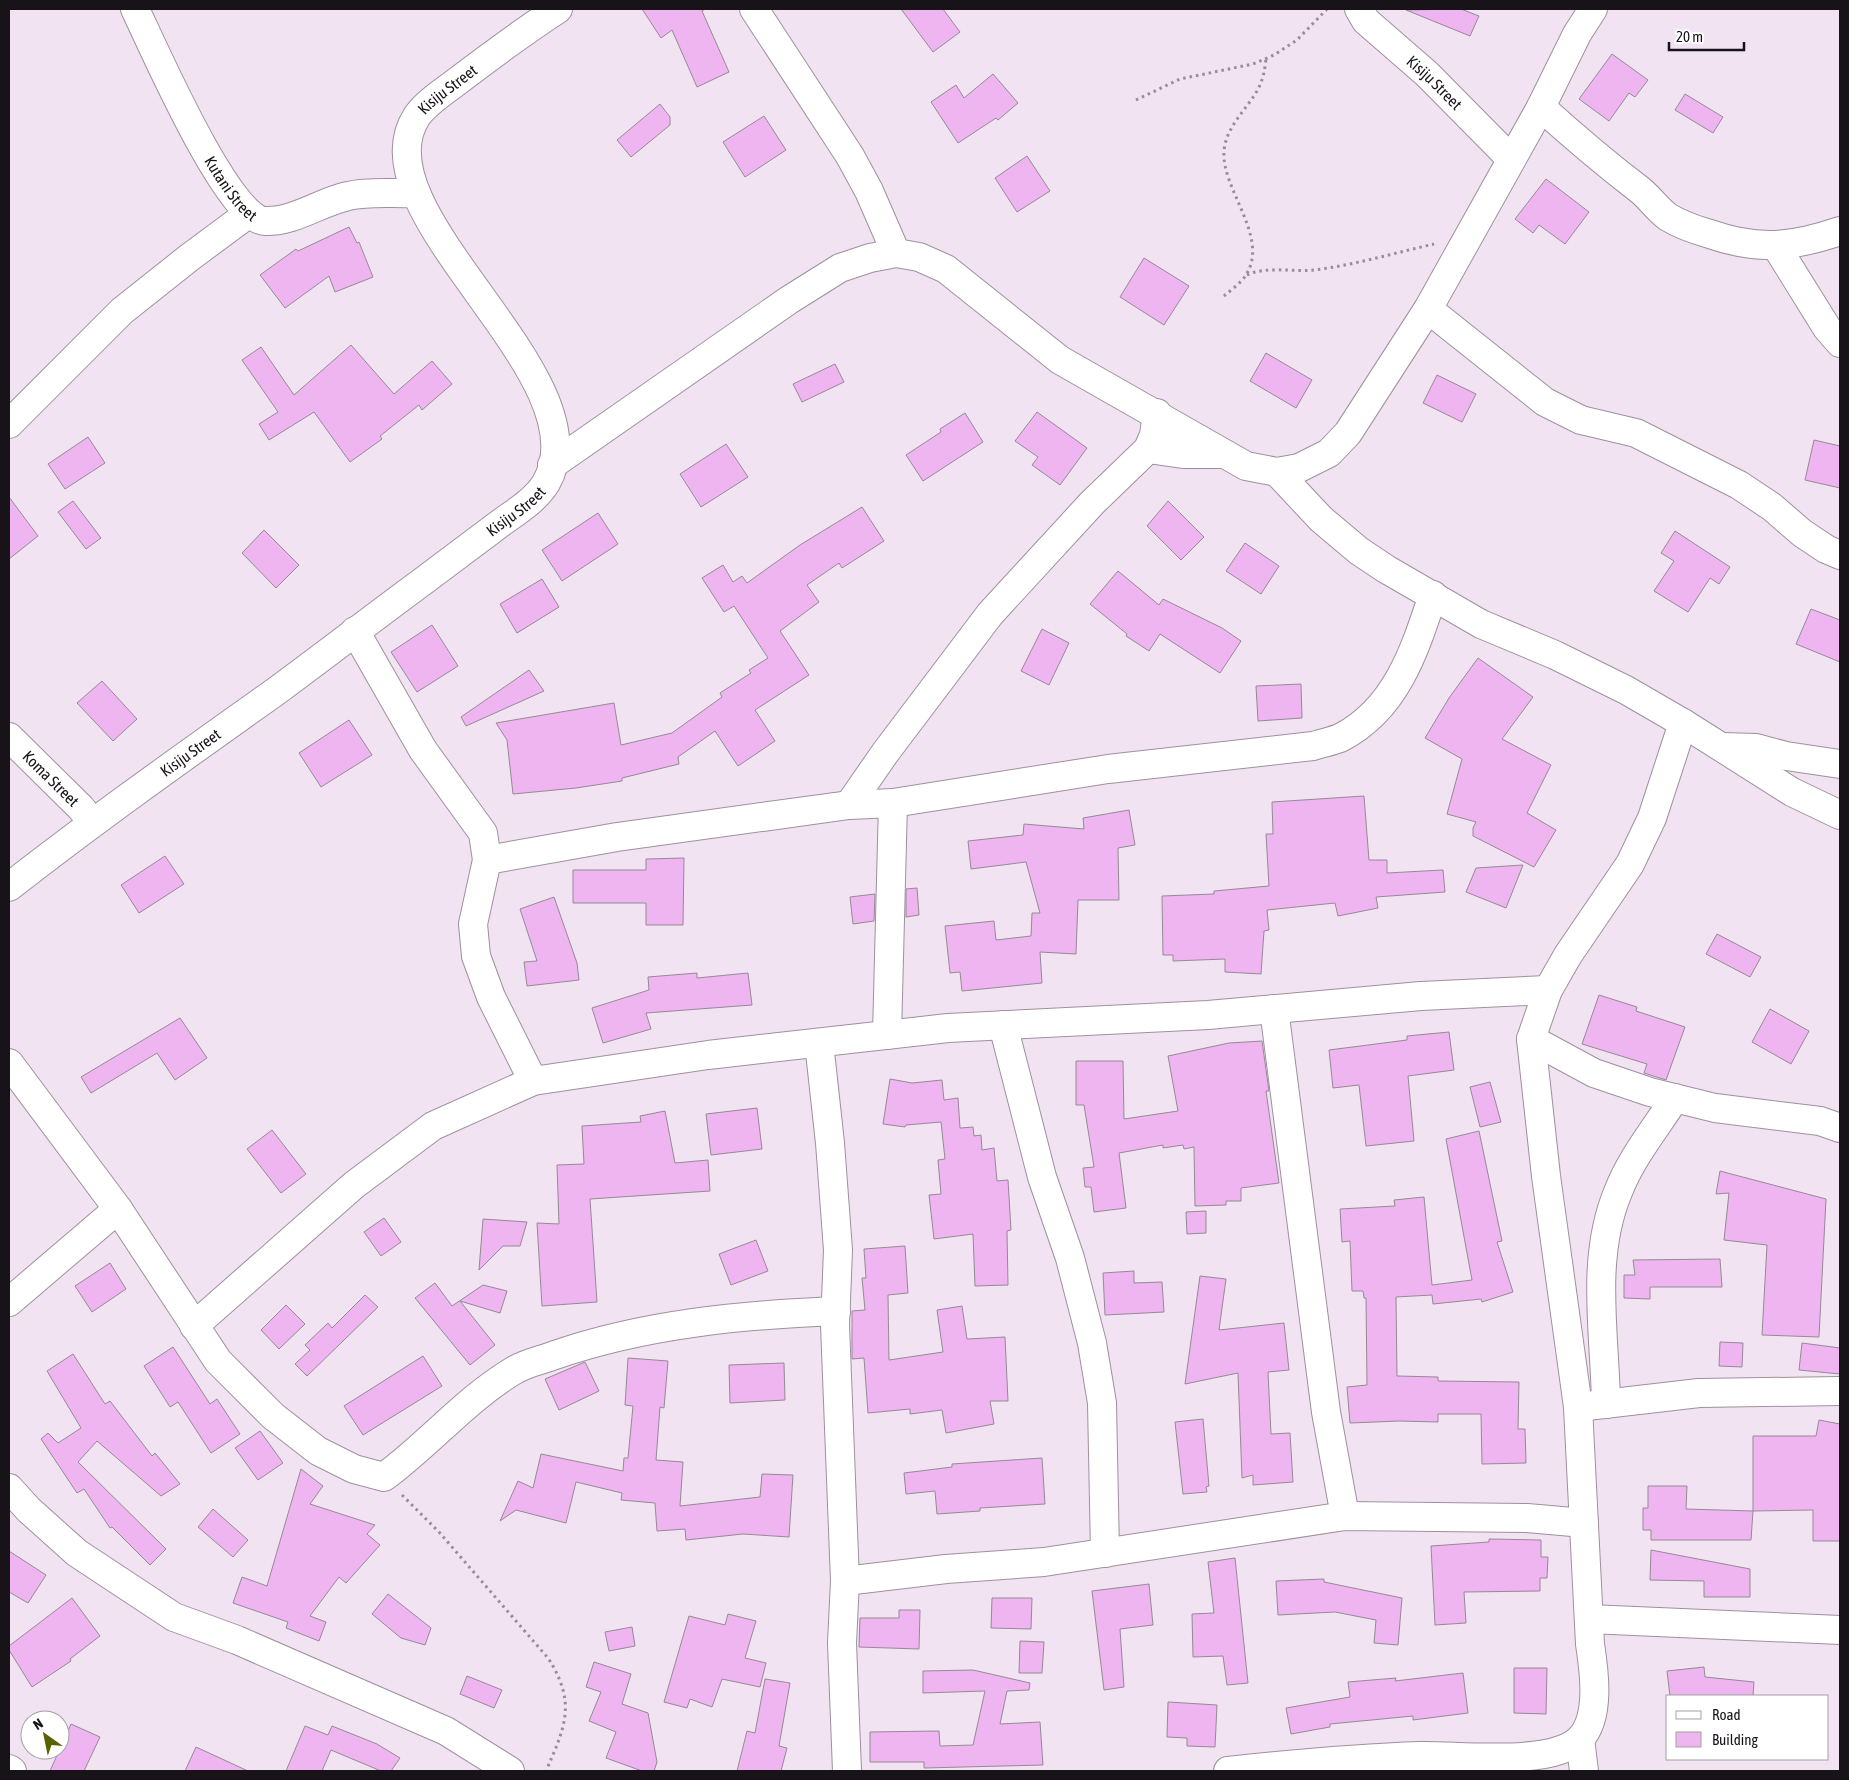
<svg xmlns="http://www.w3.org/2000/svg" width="1849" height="1780" viewBox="0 0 1849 1780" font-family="'Asap Condensed',sans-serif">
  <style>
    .building { fill: #eeb5f0; stroke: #968996 }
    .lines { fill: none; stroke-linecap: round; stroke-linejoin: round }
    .minor-casing { stroke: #9e919e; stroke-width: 30 }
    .path { stroke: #978c97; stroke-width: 3; stroke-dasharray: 2.5 4; stroke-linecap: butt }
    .minor { stroke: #fff; stroke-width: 28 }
    .labels { text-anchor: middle; stroke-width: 4; stroke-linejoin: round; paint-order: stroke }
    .street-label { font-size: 16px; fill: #181318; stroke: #fff }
  </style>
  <rect width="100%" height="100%" fill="#f1e3f2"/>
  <path class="building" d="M 642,9 L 705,9 L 702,11 L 729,72 L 697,87 L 672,30 L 661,38 Z
    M 901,9 L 943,9 L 960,32 L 933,52 Z
    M 1461,9 L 1479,16 L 1470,36 L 1406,10 Z
    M 1612,54 L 1648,80 L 1635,97 L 1629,93 L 1609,121 L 1579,99 Z
    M 993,74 L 1018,103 L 998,120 L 996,118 L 958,143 L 931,102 L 956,85 L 964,98 Z
    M 1685,94 L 1723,117 L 1713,133 L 1675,110 Z
    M 660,104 L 670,117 L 670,125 L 631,157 L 617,140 Z
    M 764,116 L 786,150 L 745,177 L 723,142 Z
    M 1027,156 L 1050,191 L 1017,212 L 995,178 Z
    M 1546,179 L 1589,212 L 1565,244 L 1539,225 L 1533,233 L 1515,219 Z
    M 349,227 L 357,243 L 359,242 L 373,277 L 335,292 L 329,276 L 285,308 L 260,275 L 296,249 L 298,251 Z
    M 1144,258 L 1189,286 L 1164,325 L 1120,297 Z
    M 351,345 L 394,394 L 432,361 L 452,384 L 422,410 L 419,405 L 380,436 L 382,439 L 350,462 L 314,412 L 269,440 L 259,424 L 278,412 L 242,360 L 261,347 L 294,395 Z
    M 1266,353 L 1312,380 L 1296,408 L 1250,381 Z
    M 835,364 L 844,382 L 802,402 L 793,384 Z
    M 1437,375 L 1476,394 L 1462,422 L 1423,403 Z
    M 1037,412 L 1087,448 L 1060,485 L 1032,465 L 1038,457 L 1015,441 Z
    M 965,413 L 983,442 L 923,481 L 906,455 L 941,432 L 940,429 Z
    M 88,437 L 105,463 L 65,489 L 48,464 Z
    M 1814,440 L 1840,446 L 1840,488 L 1805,480 Z
    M 726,444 L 748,477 L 701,507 L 680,474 Z
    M 9,497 L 38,536 L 9,559 Z
    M 73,501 L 101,538 L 86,549 L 58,512 Z
    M 1168,501 L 1204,537 L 1181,560 L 1147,526 Z
    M 862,507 L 884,541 L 842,568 L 839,563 L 807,585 L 819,602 L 780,631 L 809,675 L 755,710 L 775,741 L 738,766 L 715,731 L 678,757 L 679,764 L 622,778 L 622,781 L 576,788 L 513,794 L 507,740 L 496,723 L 614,703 L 621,745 L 672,733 L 722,697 L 720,693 L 751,673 L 749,670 L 768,658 L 734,606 L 724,612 L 702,578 L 723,565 L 733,582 L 742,576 L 747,583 L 800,545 Z
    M 598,513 L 618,544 L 562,581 L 542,550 Z
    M 264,530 L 299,565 L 276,588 L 242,553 Z
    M 1675,531 L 1730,567 L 1719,584 L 1710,578 L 1688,612 L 1654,591 L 1674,561 L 1661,553 Z
    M 1245,543 L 1279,566 L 1261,594 L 1226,571 Z
    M 1118,571 L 1159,605 L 1163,599 L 1222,628 L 1241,641 L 1220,673 L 1160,634 L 1149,651 L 1126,636 L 1127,634 L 1090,604 Z
    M 542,579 L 559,607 L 517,633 L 500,604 Z
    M 1811,609 L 1840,620 L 1840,662 L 1796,644 Z
    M 432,625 L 458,666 L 417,692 L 391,652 Z
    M 1042,629 L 1069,643 L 1049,685 L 1021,671 Z
    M 1478,658 L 1533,697 L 1502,739 L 1551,765 L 1527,813 L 1556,830 L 1534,867 L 1473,836 L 1473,828 L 1476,822 L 1447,814 L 1462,759 L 1425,738 L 1449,698 Z
    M 529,670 L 544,691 L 466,726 L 461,717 Z
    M 102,681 L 137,719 L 113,741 L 77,703 Z
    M 1301,684 L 1302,718 L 1258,721 L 1256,686 Z
    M 349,720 L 372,755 L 321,787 L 299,753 Z
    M 1364,796 L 1369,860 L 1387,860 L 1387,873 L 1443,870 L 1445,892 L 1376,897 L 1378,908 L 1338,916 L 1335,903 L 1267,910 L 1269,930 L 1264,931 L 1261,974 L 1225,972 L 1225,959 L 1173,961 L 1173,955 L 1163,955 L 1162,896 L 1214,894 L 1214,891 L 1269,886 L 1266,834 L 1273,834 L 1272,802 Z
    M 1129,810 L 1135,845 L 1118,848 L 1119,900 L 1078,900 L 1076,954 L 1040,952 L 1042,983 L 962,991 L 960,972 L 950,973 L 945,926 L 994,921 L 996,940 L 1031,936 L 1032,913 L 1040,913 L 1026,862 L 971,869 L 968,841 L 1023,835 L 1024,824 L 1084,829 L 1083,818 Z
    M 165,856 L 184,884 L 139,913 L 121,885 Z
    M 684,858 L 683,925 L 646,925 L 646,903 L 573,903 L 573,870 L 646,870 L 646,859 Z
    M 1523,865 L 1506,908 L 1466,892 L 1476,868 Z
    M 917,888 L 919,915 L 906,917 L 906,889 Z
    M 875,894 L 874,921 L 853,924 L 850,897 Z
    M 554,897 L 577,963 L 579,980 L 527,986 L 524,962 L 537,961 L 520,909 Z
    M 1717,934 L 1761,957 L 1750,977 L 1706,954 Z
    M 697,973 L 697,978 L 748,973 L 752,1005 L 646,1013 L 651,1029 L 603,1043 L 592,1008 L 649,990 L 648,977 Z
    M 1599,995 L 1637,1007 L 1636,1011 L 1685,1027 L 1666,1080 L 1644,1073 L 1647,1064 L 1582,1044 Z
    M 1770,1009 L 1809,1031 L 1791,1064 L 1752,1042 Z
    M 180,1018 L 207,1058 L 175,1080 L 157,1053 L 91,1093 L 81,1077 Z
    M 1449,1032 L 1454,1070 L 1408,1076 L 1414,1141 L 1366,1146 L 1359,1085 L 1333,1088 L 1329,1050 L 1407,1040 L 1407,1036 Z
    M 1262,1041 L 1269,1091 L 1266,1091 L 1279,1183 L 1241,1188 L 1241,1201 L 1226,1201 L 1226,1205 L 1195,1206 L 1194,1147 L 1184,1149 L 1183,1145 L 1163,1148 L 1163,1145 L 1119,1153 L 1126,1208 L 1094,1212 L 1091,1187 L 1085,1187 L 1083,1168 L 1094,1167 L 1084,1105 L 1076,1105 L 1076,1061 L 1123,1061 L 1124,1119 L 1178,1111 L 1168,1056 L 1229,1043 Z
    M 890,1079 L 912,1083 L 942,1080 L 944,1100 L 958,1098 L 960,1128 L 973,1127 L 974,1136 L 981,1135 L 982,1150 L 994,1148 L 997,1181 L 1008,1180 L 1011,1230 L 1007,1231 L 1008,1285 L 975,1286 L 973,1234 L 934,1239 L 929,1195 L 941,1194 L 938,1160 L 945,1159 L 941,1122 L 906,1125 L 905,1127 L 883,1124 Z
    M 1490,1082 L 1501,1122 L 1480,1127 L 1470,1087 Z
    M 757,1108 L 762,1149 L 711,1155 L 706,1114 Z
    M 665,1111 L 675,1163 L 708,1160 L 710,1191 L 590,1199 L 597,1302 L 542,1306 L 537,1223 L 559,1224 L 557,1165 L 584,1164 L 582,1126 L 641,1122 L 640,1116 Z
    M 272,1130 L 306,1174 L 281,1193 L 247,1149 Z
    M 1479,1131 L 1502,1241 L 1497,1242 L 1513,1292 L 1482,1302 L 1481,1299 L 1433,1304 L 1432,1295 L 1396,1297 L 1397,1376 L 1438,1377 L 1438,1381 L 1519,1382 L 1518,1429 L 1525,1429 L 1526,1463 L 1482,1464 L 1481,1414 L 1438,1414 L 1438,1422 L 1399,1421 L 1350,1423 L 1347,1387 L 1367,1385 L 1366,1298 L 1364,1298 L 1363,1291 L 1352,1291 L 1350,1241 L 1342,1242 L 1340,1209 L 1395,1206 L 1394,1200 L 1424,1197 L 1432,1285 L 1472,1280 L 1446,1139 Z
    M 1720,1171 L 1826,1199 L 1819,1337 L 1762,1335 L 1767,1245 L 1724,1240 L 1729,1193 L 1716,1194 Z
    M 1206,1211 L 1206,1233 L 1187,1234 L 1186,1212 Z
    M 384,1218 L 401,1242 L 381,1256 L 364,1232 Z
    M 483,1219 L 527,1222 L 520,1246 L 503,1246 L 479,1270 Z
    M 756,1240 L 768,1271 L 731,1285 L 719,1254 Z
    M 905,1246 L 908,1293 L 888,1295 L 889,1360 L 943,1352 L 937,1310 L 962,1306 L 967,1339 L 1005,1337 L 1008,1401 L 990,1401 L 994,1424 L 946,1433 L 942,1410 L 910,1414 L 910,1409 L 868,1413 L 864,1358 L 852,1359 L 852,1311 L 865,1310 L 862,1278 L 866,1278 L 864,1249 Z
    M 1720,1259 L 1722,1287 L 1650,1287 L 1650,1299 L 1624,1298 L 1624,1275 L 1635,1275 L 1633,1260 Z
    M 110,1263 L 126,1289 L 92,1312 L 75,1286 Z
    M 1134,1271 L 1134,1283 L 1162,1282 L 1164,1312 L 1105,1315 L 1103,1273 Z
    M 1200,1276 L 1226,1279 L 1219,1330 L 1284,1323 L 1289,1370 L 1268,1372 L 1271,1434 L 1290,1433 L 1293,1482 L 1253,1485 L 1253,1475 L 1242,1478 L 1238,1373 L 1185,1384 Z
    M 435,1283 L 452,1306 L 483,1285 L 507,1291 L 500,1313 L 460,1301 L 495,1345 L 470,1365 L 415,1298 Z
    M 365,1295 L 378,1307 L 307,1376 L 295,1364 L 310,1350 L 305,1345 L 328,1323 L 332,1328 Z
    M 286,1305 L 305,1324 L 279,1349 L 261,1330 Z
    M 1720,1342 L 1743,1343 L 1742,1367 L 1719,1366 Z
    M 1802,1343 L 1840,1348 L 1840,1374 L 1799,1370 Z
    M 173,1347 L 210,1404 L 217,1399 L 240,1434 L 211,1453 L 178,1402 L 170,1407 L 144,1366 Z
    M 73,1354 L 105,1404 L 110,1401 L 152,1456 L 155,1453 L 180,1484 L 161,1496 L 97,1441 L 78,1462 L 166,1549 L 150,1565 L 112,1527 L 110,1528 L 84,1489 L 77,1493 L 41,1439 L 48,1433 L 58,1443 L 81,1428 L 47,1371 Z
    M 423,1356 L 442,1386 L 363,1435 L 344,1406 Z
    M 628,1358 L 668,1361 L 664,1408 L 660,1407 L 656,1460 L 683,1462 L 680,1506 L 760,1497 L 762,1474 L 793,1475 L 789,1537 L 743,1534 L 686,1540 L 685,1529 L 657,1531 L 655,1503 L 621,1500 L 622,1493 L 576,1482 L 566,1523 L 516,1510 L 500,1521 L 518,1481 L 533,1488 L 541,1454 L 623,1471 L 624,1458 L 628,1458 L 633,1406 L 625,1405 Z
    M 585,1362 L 599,1391 L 559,1410 L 545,1379 Z
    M 784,1363 L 785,1400 L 730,1403 L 729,1365 Z
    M 1203,1419 L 1209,1486 L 1206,1487 L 1207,1492 L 1183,1494 L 1175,1422 Z
    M 1819,1420 L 1840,1424 L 1840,1541 L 1813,1541 L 1813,1510 L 1753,1511 L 1753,1436 L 1816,1436 Z
    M 260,1431 L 283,1463 L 258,1480 L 235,1448 Z
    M 1042,1458 L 1045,1504 L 980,1508 L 980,1511 L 937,1514 L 935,1491 L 906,1494 L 904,1473 L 952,1467 L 952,1464 Z
    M 301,1469 L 323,1486 L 310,1504 L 375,1525 L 367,1534 L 380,1545 L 346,1583 L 339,1577 L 310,1616 L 326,1622 L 319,1641 L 286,1628 L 288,1622 L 233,1603 L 242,1577 L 267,1586 Z
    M 1648,1486 L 1687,1486 L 1686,1509 L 1753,1511 L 1751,1540 L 1651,1540 L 1651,1530 L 1643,1530 L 1643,1508 L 1648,1508 Z
    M 213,1509 L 248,1540 L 233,1557 L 198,1527 Z
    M 1489,1539 L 1541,1540 L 1541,1557 L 1548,1557 L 1547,1578 L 1540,1578 L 1540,1591 L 1464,1592 L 1466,1623 L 1435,1625 L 1431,1546 L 1489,1542 Z
    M 1651,1550 L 1750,1569 L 1750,1597 L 1704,1597 L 1704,1581 L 1650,1580 Z
    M 9,1551 L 46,1575 L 28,1603 L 9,1592 Z
    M 1235,1558 L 1248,1683 L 1227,1685 L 1223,1656 L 1193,1657 L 1192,1614 L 1214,1613 L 1208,1562 Z
    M 1324,1579 L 1324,1582 L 1402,1598 L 1398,1645 L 1374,1643 L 1376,1620 L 1335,1612 L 1278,1615 L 1276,1581 Z
    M 1149,1584 L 1153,1625 L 1120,1629 L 1124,1687 L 1104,1690 L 1092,1591 Z
    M 388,1594 L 431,1628 L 425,1645 L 401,1638 L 372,1614 Z
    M 72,1598 L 100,1636 L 70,1659 L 71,1661 L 32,1687 L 9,1650 L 9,1646 Z
    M 992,1598 L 1032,1598 L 1031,1629 L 991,1628 Z
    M 899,1610 L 920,1610 L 919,1649 L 859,1647 L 860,1618 L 899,1618 Z
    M 728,1614 L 756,1621 L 745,1658 L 766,1663 L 760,1687 L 722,1679 L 712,1707 L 690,1699 L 687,1708 L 664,1702 L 689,1616 L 725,1625 Z
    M 632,1627 L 635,1646 L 609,1651 L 605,1632 Z
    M 1020,1641 L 1044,1642 L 1042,1673 L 1019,1673 Z
    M 594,1662 L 631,1674 L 622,1704 L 648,1713 L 657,1762 L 654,1771 L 642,1771 L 606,1758 L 616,1732 L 589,1721 L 601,1692 L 586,1687 Z
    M 1704,1667 L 1705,1677 L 1754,1682 L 1753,1696 L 1670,1696 L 1667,1671 Z
    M 1514,1668 L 1547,1668 L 1546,1714 L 1514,1713 Z
    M 973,1670 L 1030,1683 L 1029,1690 L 1007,1691 L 1000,1724 L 1040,1722 L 1043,1765 L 924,1768 L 924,1762 L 870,1762 L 870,1732 L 939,1731 L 940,1746 L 973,1745 L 985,1691 L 923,1693 L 923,1671 Z
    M 1463,1673 L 1468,1713 L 1413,1720 L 1413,1716 L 1330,1724 L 1330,1727 L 1291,1734 L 1286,1708 L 1350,1697 L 1348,1682 L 1396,1678 L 1395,1681 Z
    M 467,1676 L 502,1690 L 494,1708 L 460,1694 Z
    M 765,1679 L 790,1683 L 779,1746 L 787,1748 L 781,1771 L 737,1771 L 747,1731 L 755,1733 Z
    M 1168,1702 L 1217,1705 L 1215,1747 L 1187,1746 L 1187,1738 L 1167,1737 Z
    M 71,1724 L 100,1737 L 84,1771 L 50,1771 Z
    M 305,1726 L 328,1735 L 332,1726 L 377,1744 L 400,1758 L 391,1771 L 381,1771 L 331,1750 L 322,1771 L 286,1771 Z
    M 196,1747 L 248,1771 L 185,1771 Z"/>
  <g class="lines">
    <g class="minor-casing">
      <g id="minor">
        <path id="s1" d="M 135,9 C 152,44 228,220 265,221 C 295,222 320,202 348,196 C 369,191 394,194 416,193"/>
        <path d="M 754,9 L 850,156 L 869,191 L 896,253"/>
        <path id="s2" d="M 1359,9 L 1366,21 L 1427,74 L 1511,159"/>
        <path d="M 1541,107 C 1573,136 1606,164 1640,190 C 1650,198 1658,210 1668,217 C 1681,225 1696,230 1710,234 C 1758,251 1793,247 1840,231"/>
        <path d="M 1776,246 L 1827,328 L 1840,343"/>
        <path d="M 1428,309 L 1545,402 L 1581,420 L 1636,433 L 1739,485 L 1772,507 L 1802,533 L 1826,549 L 1840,555"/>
        <path d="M 9,424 L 122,311 L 190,257 L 248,214"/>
        <path d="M 1148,449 L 1183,454 L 1223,454"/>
        <path d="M 552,465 L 789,300 L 840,268 L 870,258 L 896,253 L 919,257 L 946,269 L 1060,360 L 1246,466 L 1277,472 L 1299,468 L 1329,453 L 1348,433 L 1428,309 L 1541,107 L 1577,34 L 1593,9"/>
        <path d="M 1277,472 L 1321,519 L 1359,551 L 1386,569 L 1481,624 L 1555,655 L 1626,690 L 1683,723 L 1792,792 L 1840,815"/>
        <path d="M 355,631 L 423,750 L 483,833 L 487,860 L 473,924 L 476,956 L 491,997 L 533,1081"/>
        <path id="s3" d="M 9,737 L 81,808 L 92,822"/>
        <path d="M 1723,747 L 1756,748 L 1786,756 L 1840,764"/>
        <path d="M 849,805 L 885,753 L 990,614 L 1092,503 L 1148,449 L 1154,435 L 1157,413"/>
        <path d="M 487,860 L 617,837 L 849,805 L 893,803 L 1108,769 L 1313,746 C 1322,743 1334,741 1342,737 C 1397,708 1415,649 1433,595"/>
        <path id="s4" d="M 9,887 C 96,819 185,756 275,692 C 324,656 373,618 422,582 C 447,563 473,544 498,525 C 514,513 535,501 546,483 C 607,377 353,212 417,116 C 426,103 443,92 455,83 C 489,57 523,32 558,9"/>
        <path d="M 1274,1009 L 1326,1412 L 1345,1516"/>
        <path d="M 1003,1025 L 1042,1177 L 1070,1258 L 1092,1343 L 1102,1403 L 1105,1553"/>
        <path d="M 887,1035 L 893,803"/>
        <path d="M 1531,1039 L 1594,1073 L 1650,1092 L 1715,1108 L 1820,1121 L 1840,1128"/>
        <path d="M 819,1043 L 830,1143 L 838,1250 L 835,1325 L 845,1581 L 842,1643 L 847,1771"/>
        <path d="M 9,1063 L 118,1209 L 218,1361 L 273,1416 L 318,1451 L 354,1469 L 384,1477 C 429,1444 465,1400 513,1371 C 525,1363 542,1360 555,1355 C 645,1324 741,1315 836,1311"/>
        <path d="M 9,1302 L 118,1209"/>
        <path d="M 194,1326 L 354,1185 L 433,1126 L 533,1081 L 708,1055 L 948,1028 L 1208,1015 L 1421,996 L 1548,990"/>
        <path d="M 1606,1404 C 1605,1334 1590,1259 1618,1192 C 1631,1158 1655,1129 1675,1098"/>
        <path d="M 1587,1406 L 1699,1393 L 1840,1391"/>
        <path d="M 9,1488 L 29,1510 L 77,1553 L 174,1617 L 237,1640 L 446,1731 L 510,1771"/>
        <path d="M 845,1581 L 946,1569 L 1044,1562 L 1345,1516 L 1527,1518 L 1584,1523"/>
        <path d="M 1589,1619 L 1840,1630"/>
        <path d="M 1580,1739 L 1584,1771"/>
        <path d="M 9,1769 L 12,1771"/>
        <path d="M 1228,1771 C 1292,1764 1357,1758 1421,1756 C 1459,1755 1551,1767 1580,1739 C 1601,1717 1594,1670 1590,1644 L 1578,1407 L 1546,1176 L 1531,1039 L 1548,990 L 1568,955 L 1630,864 L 1652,818 L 1683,723"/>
      </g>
    </g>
    <path class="path" d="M 1136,100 L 1180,79 L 1253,64 L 1274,55 L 1297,40 L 1327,9
      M 1247,275 C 1266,266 1292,272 1314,270 C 1355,265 1394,253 1434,244
      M 1224,296 C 1231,290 1241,283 1246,275 C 1270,237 1221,189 1224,151 C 1226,127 1246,110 1257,91 C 1263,80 1265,70 1266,58
      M 402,1495 L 439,1532 L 548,1658 C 577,1703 565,1727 546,1771"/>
    <use href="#minor" class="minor"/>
  </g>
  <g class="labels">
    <g class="street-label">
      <text dy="6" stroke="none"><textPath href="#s2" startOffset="106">Kisiju Street</textPath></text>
      <text dy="6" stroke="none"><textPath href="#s4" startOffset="1124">Kisiju Street</textPath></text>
      <text dy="6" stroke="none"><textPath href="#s1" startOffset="204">Kutani Street</textPath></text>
      <text dy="6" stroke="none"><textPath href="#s4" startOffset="631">Kisiju Street</textPath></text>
      <text dy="6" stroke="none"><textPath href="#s4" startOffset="226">Kisiju Street</textPath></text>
      <text dy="6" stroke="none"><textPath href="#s3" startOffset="59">Koma Street</textPath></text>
    </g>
  </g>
  <rect width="1849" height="1780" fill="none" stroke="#181318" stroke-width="20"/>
  <rect x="1666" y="1695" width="162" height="65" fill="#ffffff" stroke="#a3a1a3"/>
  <rect x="1676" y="1711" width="25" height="8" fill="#ffffff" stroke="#a3a1a3"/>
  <text x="1712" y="1720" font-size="15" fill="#181318">Road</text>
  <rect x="1676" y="1732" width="25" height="15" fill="#eeb5f0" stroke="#a3a1a3"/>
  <text x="1712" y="1745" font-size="15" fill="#181318">Building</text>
  <g transform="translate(45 1735) rotate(327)"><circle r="24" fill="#ffffff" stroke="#a3a1a3"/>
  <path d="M0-4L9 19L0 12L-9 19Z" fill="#596100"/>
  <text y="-8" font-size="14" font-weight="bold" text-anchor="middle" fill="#181318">N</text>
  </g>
  <path d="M1669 42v8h75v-8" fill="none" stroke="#181318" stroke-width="2.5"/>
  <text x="1676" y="42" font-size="15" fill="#181318" stroke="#ffffff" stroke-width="4" paint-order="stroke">20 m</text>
</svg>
